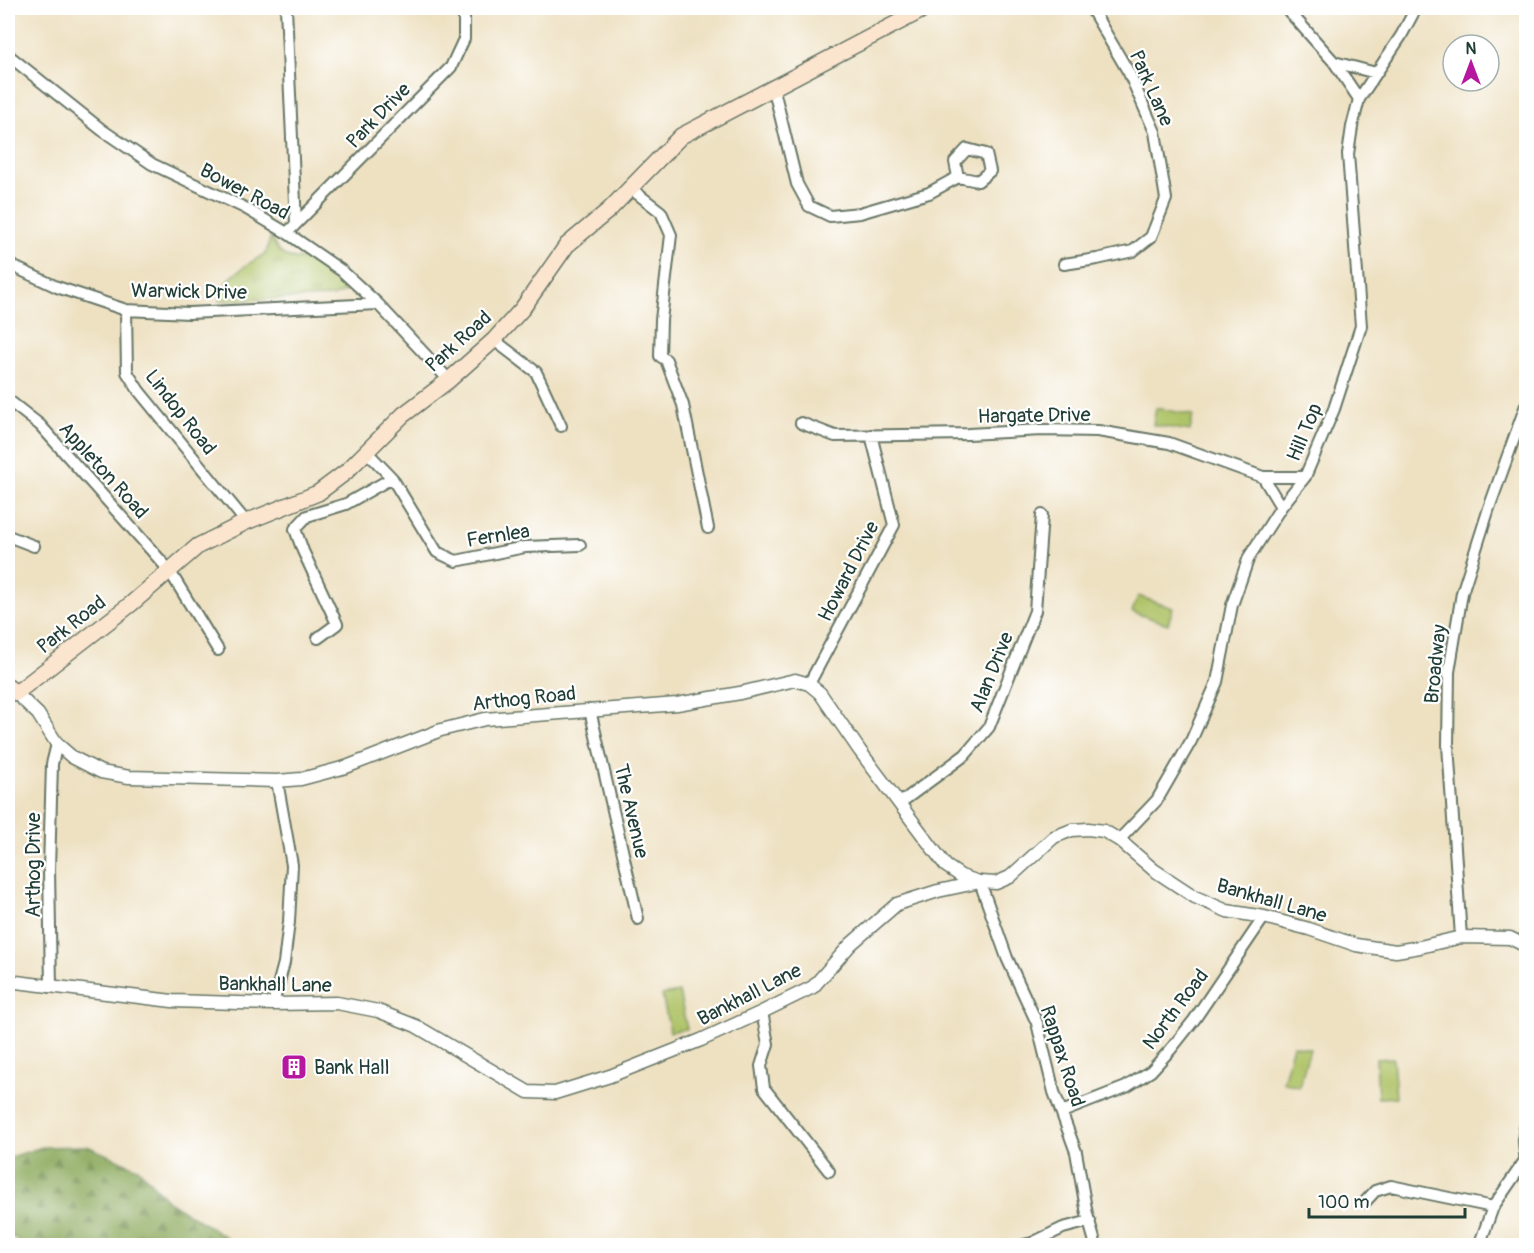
<svg xmlns="http://www.w3.org/2000/svg" width="1534" height="1253" viewBox="0 0 1534 1253" font-family="Pangolin,sans-serif">
  <style>
    .grass { fill: url(#grass-tufts); stroke: #67804e; stroke-width: 1.5 }
    .forest { fill: url(#forest-firs); stroke: #557348; stroke-width: 1.5 }
    .garden { fill: #afc368; stroke: #67804e; stroke-width: 1.5 }
    .lines { fill: none; stroke-linecap: round; stroke-linejoin: round }
    .minor-casing { stroke: #677666; stroke-width: 14 }
    .tertiary-casing { stroke: #677666; stroke-width: 15 }
    .secondary-casing { stroke: #677666; stroke-width: 18 }
    .minor { stroke: #fff; stroke-width: 10 }
    .tertiary { stroke: #fff; stroke-width: 12 }
    .secondary { stroke: #fce5cf; stroke-width: 15 }
    .labels { text-anchor: middle; stroke-width: 4.5; stroke-linejoin: round; paint-order: stroke }
    .street-label { font-size: 20px; fill: #1f3d34; stroke: #fff }
    .poi-label { font-size: 20px; fill: #1f3d34; stroke: #fff; text-anchor: start }
  </style>
  <defs>
    <pattern id="grass-tufts" width="24" height="20" patternUnits="userSpaceOnUse" patternTransform="scale(1.5)"><rect width="24" height="20" fill="#afc368"/><path d="M3 7l-1-3M5 7V3M7 7l1-3M15 17l-1-3M17 17v-4M19 17l1-3" fill="none" stroke="#8ea056"/></pattern>
    <pattern id="forest-firs" width="22" height="20" patternUnits="userSpaceOnUse" patternTransform="scale(1.5)"><rect width="22" height="20" fill="#8ba95c"/><path d="M5 1l3.5 6h-7zM16 11l3.5 6h-7z" fill="#718b4d"/></pattern>
  </defs>
  <rect width="100%" height="100%" fill="#fff"/>
  <filter id="ink" filterUnits="userSpaceOnUse"><feTurbulence type="fractalNoise" baseFrequency=".0167" numOctaves="2"/><feDisplacementMap in="SourceGraphic" scale="12" xChannelSelector="R" yChannelSelector="G"/><feConvolveMatrix kernelMatrix="1 2 1 2 8 2 1 2 1" color-interpolation-filters="sRGB"/></filter>
  <filter id="wash" filterUnits="userSpaceOnUse"><feTurbulence type="fractalNoise" baseFrequency=".008" numOctaves="4" result="noise"/><feDisplacementMap in="SourceGraphic" scale="24" xChannelSelector="R" yChannelSelector="G"/><feGaussianBlur stdDeviation="1.35" result="paint"/><feColorMatrix in="noise" values="0 0 0 0 0 0 0 0 0 0 0 0 0 0 0 0 0 1.4 0 .05"/><feComposite in="paint" operator="in"/></filter>
  <g filter="url(#wash)">
    <rect width="100%" height="100%" fill="#eee1c2"/>
    <path class="grass" d="M 271,235 C 275,252 290,266 308,255 L 342,282 L 344,292 L 333,297 L 219,301 L 227,281 L 245,266 L 266,253 Z"/>
    <path class="forest" d="M 87,1146 L 138,1168 L 168,1201 L 223,1235 L 235,1245 L 18,1245 L 17,1239 L 8,1236 L 8,1158 L 42,1147 Z"/>
    <path class="garden" d="M 1156,408 L 1193,415 L 1190,431 L 1153,425 Z
      M 1138,596 L 1173,608 L 1168,624 L 1132,612 Z
      M 679,992 L 687,1029 L 670,1032 L 662,995 Z
      M 1293,1045 L 1310,1049 L 1299,1087 L 1283,1082 Z
      M 1393,1058 L 1396,1097 L 1378,1098 L 1376,1059 Z"/>
  </g>
  <g filter="url(#ink)">
    <g class="lines">
      <g class="minor-casing">
        <path id="minor" d="M 286,8 L 296,224
          M 493,8 L 510,8
          M 1286,8 L 1334,62 L 1376,73
          M 8,55 L 102,130 L 152,164 L 245,208 L 287,233 L 342,271 L 378,304 L 449,380
          M 1334,62 L 1359,99
          M 773,86 L 797,184 L 809,206 L 830,216 L 860,213 L 929,193 L 958,177 L 978,181 L 990,171 L 986,154 L 967,149 L 955,162 L 958,177
          M 630,188 L 661,212 L 671,235 L 661,320 L 660,356 L 666,360 L 683,405 L 708,528
          M 287,233 L 451,67 L 464,39 L 464,8
          M 8,264 L 57,287 L 126,310 L 189,313 L 378,304
          M 1064,264 L 1097,259 L 1133,251 L 1151,237 L 1166,199 L 1155,132 L 1129,73 L 1091,8
          M 126,310 L 127,372 L 139,391 L 246,522
          M 494,340 L 536,372 L 561,426
          M 8,400 L 40,425 L 169,570 L 218,650
          M 801,423 L 835,436 L 968,434 L 1042,430 L 1098,431 L 1169,443 L 1263,477 L 1305,477
          M 368,453 L 392,478 L 437,552 L 456,561 L 525,547 L 580,545
          M 1263,477 L 1281,507
          M 8,536 L 34,546
          M 318,638 L 337,624 L 303,551 L 295,529 L 307,516 L 346,504 L 392,478
          M 809,684 L 894,525 L 871,435
          M 590,710 L 638,919
          M 900,803 L 965,755 L 989,727 L 1035,611 L 1042,515
          M 1119,840 L 1157,800 L 1191,741 L 1217,682 L 1232,605 L 1249,557 L 1281,507 L 1305,477 L 1334,409 L 1361,326 L 1348,154 L 1352,127 L 1359,99 L 1401,36 L 1416,8
          M 980,882 L 1007,958 L 1037,1023 L 1054,1092 L 1076,1152 L 1087,1214 L 1096,1246
          M 1461,937 L 1448,745 L 1449,672 L 1462,593 L 1489,508 L 1526,405
          M 51,987 L 49,869 L 52,764 L 57,744
          M 273,1004 L 284,963 L 289,922 L 292,865 L 277,781
          M 762,1012 L 768,1044 L 761,1066 L 764,1088 L 829,1171
          M 1062,1112 L 1126,1087 L 1151,1071 L 1171,1049 L 1194,1020 L 1264,917
          M 1365,1202 L 1375,1191 L 1391,1186 L 1493,1207
          M 1019,1246 L 1032,1243 L 1063,1228 L 1090,1221
          M 1479,1246 L 1493,1207 L 1526,1159"/>
      </g>
      <g class="tertiary-casing">
        <path id="tertiary" d="M 16,693 L 38,714 L 57,744 L 72,757 L 101,772 L 129,777 L 277,781 L 301,779 L 346,767 L 441,730 L 485,719 L 677,704 L 740,693 L 795,680 L 809,684 L 820,693 L 860,751 L 946,866 L 961,876 L 979,882
          M 8,981 L 172,1001 L 273,1004 L 337,1003 L 378,1011 L 416,1026 L 528,1092 L 555,1093 L 610,1076 L 701,1040 L 762,1012 L 813,987 L 851,944 L 897,904 L 938,891 L 980,882 L 996,883 L 1010,877 L 1054,837 L 1072,830 L 1088,829 L 1104,831 L 1119,840 L 1154,870 L 1195,897 L 1227,911 L 1264,917 L 1309,929 L 1356,945 L 1396,951 L 1420,947 L 1461,937 L 1510,938 L 1526,946
          M 1526,1126 L 1524,1136 L 1526,1160"/>
      </g>
      <g class="secondary-casing">
        <path id="secondary" d="M 8,687 L 16,693 L 131,604 L 198,546 L 246,522 L 318,493 L 346,472 L 403,415 L 449,380 L 494,340 L 522,309 L 567,245 L 609,210 L 681,136 L 926,8"/>
      </g>
      <use href="#minor" class="minor"/>
      <use href="#tertiary" class="tertiary"/>
      <use href="#secondary" class="secondary"/>
    </g>
  </g>
  <defs>
    <g id="building-square" transform="scale(1.35)"><rect x="-9" y="-9" width="18" height="18" rx="4" fill="#b5179e" stroke="#fff"/><path d="M-4-6H4V6H1V3H-1V6H-4ZM-2.5-4.3h1.7v1.8h-1.7ZM.8-4.3h1.7v1.8H.8ZM-2.5-1h1.7V.8h-1.7ZM.8-1h1.7V.8H.8Z" fill="#fff"/></g>
  </defs>
  <g fill-rule="evenodd">
    <use href="#building-square" x="294" y="1067"/>
  </g>
  <g class="labels">
    <g class="street-label">
      <text transform="translate(1152 88) rotate(66)" y="7">Park Lane</text>
      <text transform="translate(378 115) rotate(-46)" y="7">Park Drive</text>
      <text transform="translate(245 191) rotate(28)" y="7">Bower Road</text>
      <text transform="translate(189 291) rotate(1)" y="7">Warwick Drive</text>
      <text transform="translate(458 341) rotate(-42)" y="7">Park Road</text>
      <text transform="translate(181 412) rotate(52)" y="7">Lindop Road</text>
      <text transform="translate(1034 415) rotate(-1)" y="7">Hargate Drive</text>
      <text transform="translate(1304 432) rotate(-67)" y="7">Hill Top</text>
      <text transform="translate(104 470) rotate(48)" y="7">Appleton Road</text>
      <text transform="translate(498 535) rotate(-9)" y="7">Fernlea</text>
      <text transform="translate(848 571) rotate(-63)" y="7">Howard Drive</text>
      <text transform="translate(71 624) rotate(-38)" y="7">Park Road</text>
      <text transform="translate(1435 664) rotate(-84)" y="7">Broadway</text>
      <text transform="translate(991 672) rotate(-68)" y="7">Alan Drive</text>
      <text transform="translate(524 698) rotate(-6)" y="7">Arthog Road</text>
      <text transform="translate(632 811) rotate(77)" y="7">The Avenue</text>
      <text transform="translate(33 865) rotate(-90)" y="7">Arthog Drive</text>
      <text transform="translate(1272 900) rotate(16)" y="7">Bankhall Lane</text>
      <text transform="translate(275 984) rotate(1)" y="7">Bankhall Lane</text>
      <text transform="translate(749 994) rotate(-27)" y="7">Bankhall Lane</text>
      <text transform="translate(1175 1009) rotate(-53)" y="7">North Road</text>
      <text transform="translate(1063 1056) rotate(72)" y="7">Rappax Road</text>
    </g>
    <g class="poi-label">
      <text x="314" y="1074">Bank Hall</text>
    </g>
  </g>
  <rect width="1534" height="1253" fill="none" stroke="#fff" stroke-width="30"/>
  <g transform="translate(1471 63)"><circle r="28" fill="#ffffff" stroke="#a5b1ae" stroke-width="1.5"/>
  <path d="M0-4.5L10 22L0 15L-10 22Z" fill="#b5179e"/>
  <text y="-9" font-size="16" font-weight="bold" text-anchor="middle" fill="#1f3d34">N</text>
  </g>
  <path d="M1309 1208v9h156v-9" fill="none" stroke="#1f3d34" stroke-width="3"/>
  <text x="1318" y="1208" font-size="18" fill="#1f3d34" stroke="#ffffff" stroke-width="4.5" paint-order="stroke">100 m</text>
</svg>
